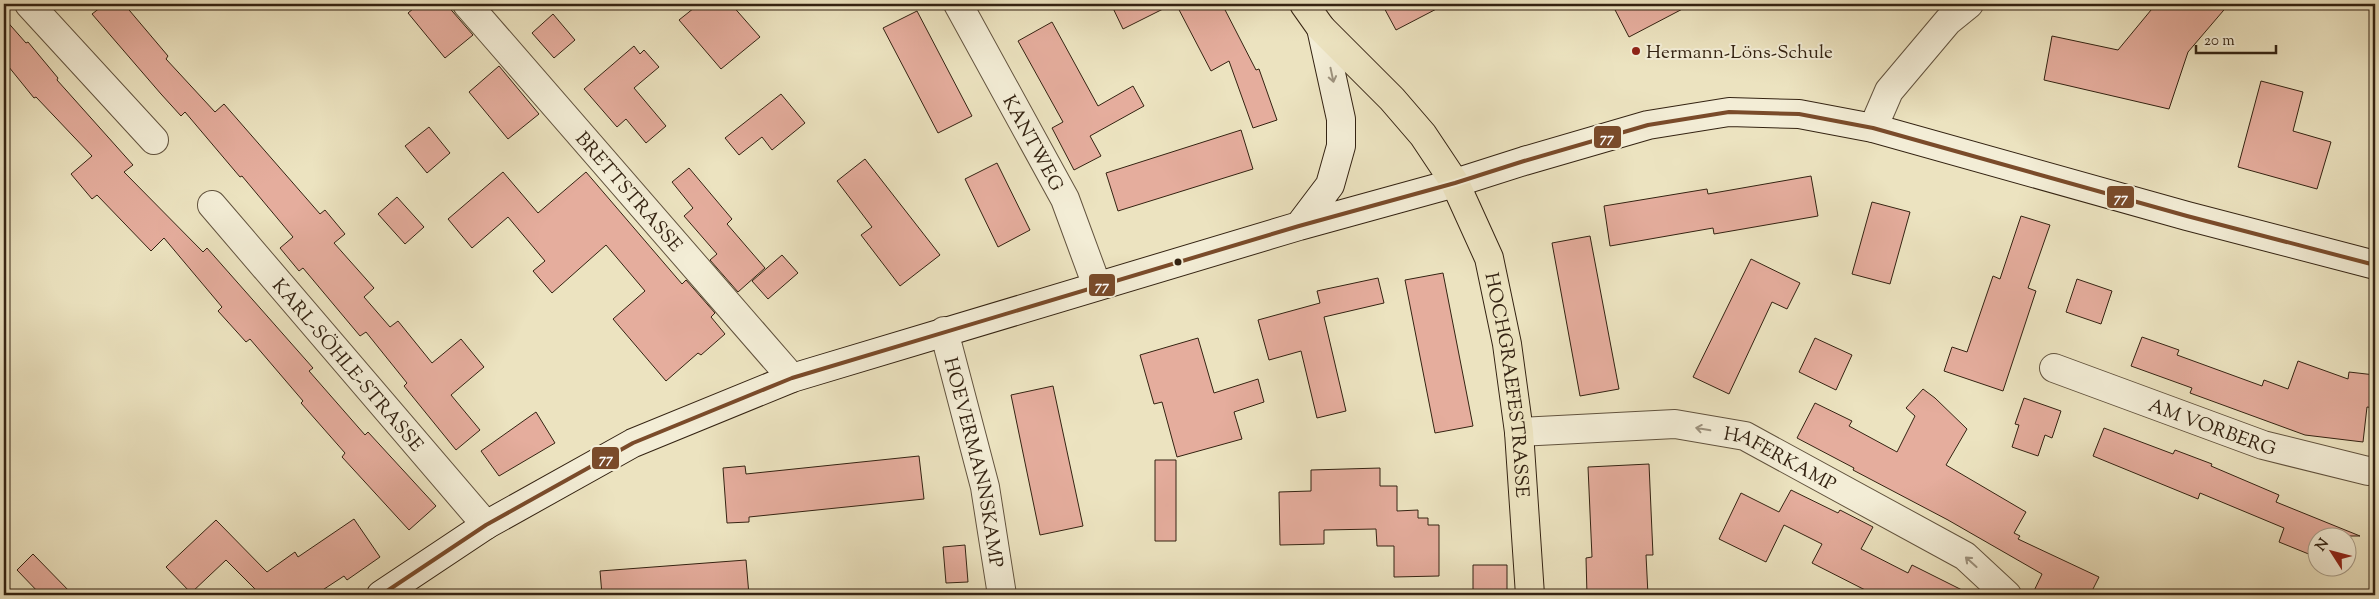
<svg xmlns="http://www.w3.org/2000/svg" width="2379" height="599" viewBox="0 0 2379 599" font-family="'Sorts Mill Goudy',serif">
  <style>
    .building { fill: #e5ad9d; stroke: #342312 }
    .lines { fill: none; stroke-linecap: round; stroke-linejoin: round }
    .street-casing { stroke: #62533e; stroke-width: 30 }
    .secondary-casing { stroke: #342312; stroke-width: 30 }
    .primary-casing { stroke: #342312; stroke-width: 30 }
    .street { stroke: #f3edd6; stroke-width: 28 }
    .secondary { stroke: #f3edd6; stroke-width: 28 }
    .primary { stroke: #ece3c0; stroke-width: 28 }
    .bus-1-casing { stroke: #f3edd6; stroke-width: 8 }
    .bus-1 { stroke: #7a4b2a; stroke-width: 4 }
    .oneway { stroke: #9d927e }
    .poi-dot { fill: #8f2418; stroke: #f3edd6; stroke-width: 2 }
    .bus-dot { fill: #342312; stroke: #f3edd6; stroke-width: 2 }
    .labels { text-anchor: middle; stroke-width: 4; stroke-linejoin: round; paint-order: stroke }
    .poi-label { font-size: 19px; fill: #342312; stroke: #f3edd6; text-anchor: start }
    .street-label { font-size: 19px; fill: #342312; stroke: #f3edd6 }
    .line-badge { stroke: #f3edd6; stroke-width: 2 }
    .badge-label { font-size: 14px; text-anchor: middle; font-weight: bold; fill: #fff }
  </style>
  <rect width="100%" height="100%" fill="#ece3c0"/>
  <filter id="stains"><feTurbulence type="fractalNoise" baseFrequency=".004" numOctaves="4"/><feColorMatrix values="0 0 0 0 .2 0 0 0 0 .09 0 0 0 0 .02 0 0 0 .5 -.17"/></filter>
  <radialGradient id="worn" r=".72"><stop offset=".6" stop-color="#630" stop-opacity="0"/><stop offset="1" stop-color="#630" stop-opacity=".3"/></radialGradient>
  <path class="building" d="M 105,4 L 124,4 L 168,56 L 166,59 L 215,112 L 224,104 L 320,214 L 325,210 L 345,234 L 334,243 L 374,288 L 364,297 L 390,327 L 398,321 L 432,363 L 461,339 L 484,367 L 451,395 L 480,430 L 456,450 L 404,386 L 407,383 L 366,332 L 360,336 L 303,268 L 299,271 L 280,248 L 293,237 L 242,176 L 240,177 L 185,112 L 181,116 L 161,94 L 92,14 Z
    M 419,4 L 446,4 L 473,35 L 445,58 L 408,13 Z
    M 699,4 L 731,4 L 760,37 L 721,69 L 679,20 Z
    M 1111,4 L 1173,4 L 1123,29 Z
    M 1176,4 L 1222,4 L 1256,70 L 1259,69 L 1277,120 L 1253,128 L 1229,61 L 1211,71 Z
    M 1382,4 L 1446,4 L 1396,30 Z
    M 1612,4 L 1692,4 L 1629,37 Z
    M 2156,4 L 2229,4 L 2188,52 L 2169,109 L 2044,80 L 2052,36 L 2118,50 Z
    M 917,11 L 972,116 L 938,133 L 883,28 Z
    M 553,14 L 575,40 L 554,58 L 532,33 Z
    M 4,18 L 26,43 L 28,42 L 58,78 L 57,80 L 133,165 L 124,172 L 203,252 L 207,248 L 313,368 L 309,371 L 365,435 L 368,432 L 436,506 L 409,530 L 342,457 L 345,453 L 301,403 L 303,401 L 250,339 L 246,342 L 218,311 L 222,307 L 164,238 L 151,251 L 97,195 L 92,199 L 71,174 L 92,156 L 36,97 L 34,98 L 4,61 Z
    M 1052,22 L 1098,106 L 1133,86 L 1144,106 L 1090,136 L 1101,156 L 1074,170 L 1052,128 L 1063,122 L 1018,41 Z
    M 634,46 L 640,54 L 644,50 L 659,67 L 634,88 L 666,126 L 646,143 L 626,119 L 617,127 L 584,89 Z
    M 499,66 L 539,114 L 508,139 L 469,92 Z
    M 2261,81 L 2303,92 L 2293,131 L 2331,142 L 2317,189 L 2238,167 Z
    M 781,94 L 805,123 L 772,150 L 762,137 L 739,155 L 725,138 Z
    M 429,127 L 450,153 L 427,173 L 405,146 Z
    M 1241,130 L 1253,169 L 1118,211 L 1106,173 Z
    M 865,159 L 940,255 L 900,286 L 861,235 L 872,227 L 837,181 Z
    M 997,163 L 1030,230 L 998,247 L 965,179 Z
    M 689,168 L 732,219 L 727,224 L 765,268 L 738,292 L 710,260 L 717,254 L 684,216 L 693,208 L 672,182 Z
    M 503,172 L 538,213 L 586,172 L 682,284 L 686,280 L 715,313 L 711,317 L 725,334 L 701,355 L 698,353 L 666,381 L 613,319 L 645,291 L 606,245 L 552,293 L 533,271 L 545,261 L 508,217 L 472,248 L 448,219 Z
    M 1811,176 L 1818,216 L 1714,234 L 1713,228 L 1610,246 L 1604,206 L 1707,189 L 1708,194 Z
    M 397,197 L 424,227 L 405,244 L 378,214 Z
    M 1872,202 L 1910,212 L 1890,284 L 1852,274 Z
    M 2021,216 L 2050,225 L 2028,288 L 2036,291 L 2003,391 L 1944,371 L 1952,347 L 1967,352 L 1993,276 L 2000,279 Z
    M 1590,236 L 1619,389 L 1580,396 L 1552,243 Z
    M 782,255 L 798,273 L 768,299 L 752,281 Z
    M 1751,259 L 1800,283 L 1787,309 L 1772,302 L 1729,394 L 1693,377 Z
    M 1443,273 L 1473,426 L 1435,433 L 1405,280 Z
    M 1378,278 L 1384,303 L 1324,317 L 1346,411 L 1317,418 L 1301,351 L 1269,360 L 1258,320 L 1320,303 L 1317,291 Z
    M 2077,279 L 2112,291 L 2101,324 L 2066,312 Z
    M 2142,337 L 2179,350 L 2177,355 L 2262,386 L 2264,380 L 2288,389 L 2298,361 L 2348,379 L 2349,372 L 2375,375 L 2375,408 L 2367,407 L 2363,442 L 2305,435 L 2190,393 L 2192,388 L 2131,366 Z
    M 1198,338 L 1214,393 L 1258,379 L 1264,402 L 1234,412 L 1242,439 L 1177,457 L 1162,402 L 1154,404 L 1140,355 Z
    M 1815,338 L 1852,355 L 1836,390 L 1799,372 Z
    M 1053,386 L 1083,526 L 1040,535 L 1011,395 Z
    M 1923,389 L 1935,398 L 1967,429 L 1946,465 L 2026,512 L 2014,533 L 2020,536 L 2018,539 L 2099,577 L 2090,595 L 2032,595 L 2042,574 L 1948,520 L 1853,470 L 1854,468 L 1797,438 L 1815,403 L 1852,421 L 1849,426 L 1897,452 L 1915,416 L 1906,408 Z
    M 2024,398 L 2061,411 L 2052,438 L 2045,435 L 2038,456 L 2012,447 L 2019,425 L 2015,424 Z
    M 536,412 L 555,443 L 499,476 L 481,451 Z
    M 2104,428 L 2173,454 L 2175,450 L 2212,464 L 2211,466 L 2279,495 L 2276,502 L 2360,536 L 2316,536 L 2316,557 L 2279,542 L 2284,528 L 2200,493 L 2198,499 L 2093,456 Z
    M 919,456 L 924,499 L 749,517 L 749,522 L 727,523 L 723,468 L 745,466 L 746,474 Z
    M 1155,460 L 1176,460 L 1176,541 L 1155,541 Z
    M 1649,464 L 1653,555 L 1646,555 L 1648,595 L 1587,595 L 1586,558 L 1592,557 L 1588,467 Z
    M 1380,468 L 1380,486 L 1397,486 L 1397,511 L 1418,510 L 1418,518 L 1428,518 L 1428,525 L 1439,525 L 1439,576 L 1394,577 L 1394,546 L 1377,546 L 1376,529 L 1324,530 L 1324,544 L 1280,545 L 1279,492 L 1311,491 L 1311,470 Z
    M 1791,490 L 1838,513 L 1840,510 L 1873,527 L 1861,549 L 1908,573 L 1912,565 L 1972,595 L 1875,595 L 1812,563 L 1822,544 L 1784,525 L 1766,562 L 1719,539 L 1741,493 L 1779,512 Z
    M 354,519 L 380,557 L 347,580 L 344,576 L 315,595 L 261,595 L 226,560 L 191,593 L 166,567 L 216,520 L 267,572 L 295,552 L 298,557 Z
    M 965,545 L 968,582 L 946,583 L 943,547 Z
    M 33,554 L 73,595 L 41,595 L 17,570 Z
    M 746,560 L 749,595 L 602,595 L 600,571 Z
    M 1473,565 L 1507,565 L 1507,595 L 1473,595 Z"/>
  <g class="lines">
    <g class="street-casing">
      <g id="street">
        <path d="M 29,4 L 154,140"/>
        <path id="s1" d="M 467,4 L 792,378"/>
        <path id="s2" d="M 958,4 L 1065,199 L 1097,286"/>
        <path d="M 1873,128 L 1889,91 L 1948,21 L 1969,4"/>
        <path id="s3" d="M 212,205 L 486,525"/>
        <path id="s4" d="M 944,331 L 985,487 L 1002,595"/>
        <path id="s5" d="M 2054,368 L 2263,445 L 2368,471 L 2375,470"/>
        <path id="s6" d="M 1519,432 L 1675,424 L 1745,436 L 1965,556 L 2007,595"/>
      </g>
    </g>
    <g class="secondary-casing">
      <path id="secondary" d="M 1299,226 L 1330,185 L 1341,146 L 1341,119 L 1321,28
        M 381,595 L 486,525 L 633,443 L 792,378 L 1299,226 L 1455,183 L 1524,161 L 1648,125 L 1729,112 L 1799,114 L 1873,128 L 2187,216 L 2375,265"/>
    </g>
    <g class="primary-casing">
      <g id="primary">
        <path id="s7" d="M 1304,4 L 1321,28 L 1392,99 L 1423,135 L 1455,183 L 1489,258 L 1507,344 L 1519,432 L 1530,595"/>
      </g>
    </g>
    <use href="#street" class="street"/>
    <use href="#secondary" class="secondary"/>
    <use href="#primary" class="primary"/>
    <g class="bus-1-casing">
      <path id="bus-1" d="M 381,595 L 486,525 L 633,443 L 792,378 L 1299,226 L 1455,183 L 1524,161 L 1648,125 L 1729,112 L 1799,114 L 1873,128 L 2187,216 L 2375,265"/>
    </g>
    <use href="#bus-1" class="bus-1"/>
  </g>
  <defs><path id="oneway-shaft" d="M-6 0H5M1.5-3L5.5 0L1.5 3" fill="none" stroke-width="1.6" stroke-linecap="round" stroke-linejoin="round" transform="scale(1.25)"/></defs>
  <g class="oneway">
    <use href="#oneway-shaft" transform="translate(1332 75) rotate(78)"/>
    <use href="#oneway-shaft" transform="translate(1703 429) rotate(-170)"/>
    <use href="#oneway-shaft" transform="translate(1971 562) rotate(-138)"/>
  </g>
  <circle class="poi-dot" cx="1636" cy="51" r="5"/>
  <circle class="bus-dot" cx="1178" cy="262" r="4.5"/>
  <g class="labels">
    <g class="poi-label">
      <text x="1646" y="58">Hermann-Löns-Schule</text>
    </g>
    <g class="street-label">
      <text dy="7" stroke="none"><textPath href="#s2" startOffset="158">KANTWEG</textPath></text>
      <text dy="7" stroke="none"><textPath href="#s1" startOffset="248">BRETTSTRASSE</textPath></text>
      <text dy="7" stroke="none"><textPath href="#s3" startOffset="210">KARL-SÖHLE-STRASSE</textPath></text>
      <text dy="7" stroke="none"><textPath href="#s7" startOffset="446">HOCHGRAEFESTRASSE</textPath></text>
      <text dy="7" stroke="none"><textPath href="#s5" startOffset="169">AM VORBERG</textPath></text>
      <text dy="7" stroke="none"><textPath href="#s6" startOffset="268">HAFERKAMP</textPath></text>
      <text dy="7" stroke="none"><textPath href="#s4" startOffset="135">HOEVERMANNSKAMP</textPath></text>
    </g>
  </g>
  <g class="line-badge">
    <rect x="1593" y="125" width="29" height="24" rx="5" fill="#7a4b2a"/>
    <rect x="2106" y="185" width="29" height="24" rx="5" fill="#7a4b2a"/>
    <rect x="1088" y="273" width="28" height="24" rx="5" fill="#7a4b2a"/>
    <rect x="591" y="446" width="29" height="24" rx="5" fill="#7a4b2a"/>
  </g>
  <g class="badge-label">
    <text x="1607" y="142">77</text>
    <text x="2121" y="202">77</text>
    <text x="1102" y="290">77</text>
    <text x="606" y="463">77</text>
  </g>
  <rect width="2379" height="599" fill="none" stroke="#ece3c0" stroke-width="20"/>
  <rect x="5" y="5" width="2369" height="589" fill="none" stroke="#342312" stroke-width="2.5"/>
  <rect x="10" y="10" width="2359" height="579" fill="none" stroke="#342312"/>
  <g transform="translate(2332 552) rotate(306)"><circle r="24" fill="#f3edd6" stroke="#a79c88"/>
  <path d="M0-4L9 19L0 12L-9 19Z" fill="#8f2418"/>
  <text y="-8" font-size="14" font-weight="bold" text-anchor="middle" fill="#342312">N</text>
  </g>
  <path d="M2196 45v8h80v-8" fill="none" stroke="#342312" stroke-width="2.5"/>
  <text x="2204" y="45" font-size="15" fill="#342312" stroke="#f3edd6" stroke-width="4" paint-order="stroke">20 m</text>
  <rect width="100%" height="100%" filter="url(#stains)"/>
  <rect width="100%" height="100%" fill="url(#worn)"/>
</svg>
